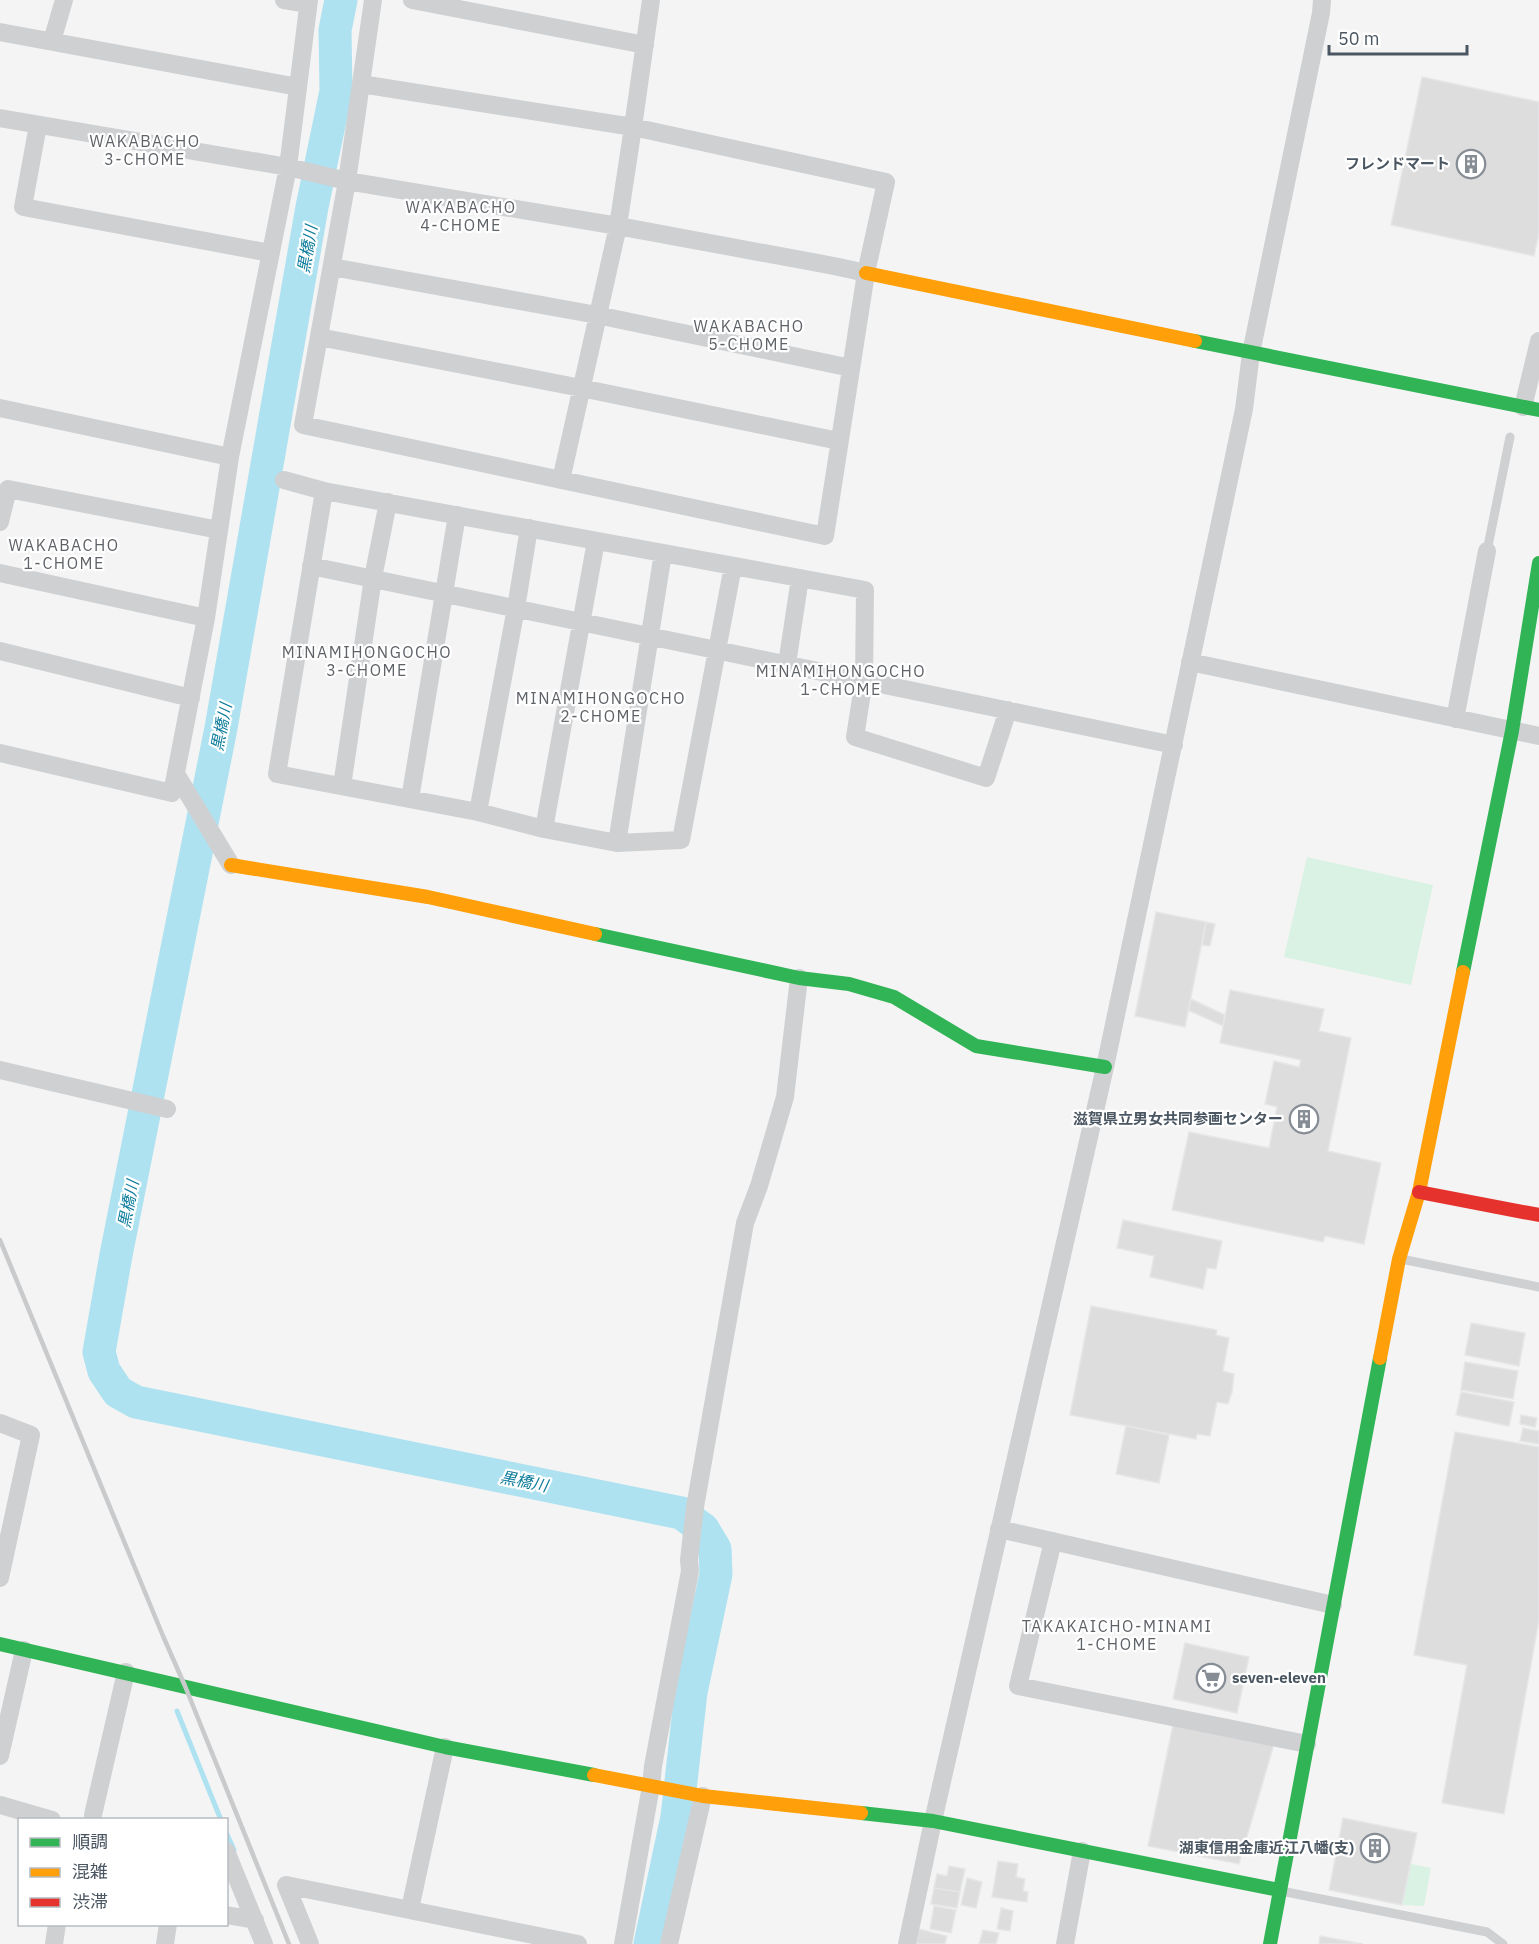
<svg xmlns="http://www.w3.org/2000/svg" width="1539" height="1944" viewBox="0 0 1539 1944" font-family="'IBM Plex Sans','Noto Sans JP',sans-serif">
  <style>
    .green { fill: #d9f2e3 }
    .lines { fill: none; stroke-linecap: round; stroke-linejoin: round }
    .stream { stroke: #aee2f0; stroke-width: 5 }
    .river { stroke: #aee2f0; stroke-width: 33 }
    .building { fill: #ddddde; stroke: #e5e6e7; stroke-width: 1.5 }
    .lane { stroke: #ced0d2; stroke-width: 9 }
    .street { stroke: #ced0d2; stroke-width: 18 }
    .fast { stroke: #30b455; stroke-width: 14 }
    .slow { stroke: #ff9f0a; stroke-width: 14 }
    .jam { stroke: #e5322d; stroke-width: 14 }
    .rail { stroke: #c9cacc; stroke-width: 4.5 }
    .labels { text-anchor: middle; stroke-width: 4.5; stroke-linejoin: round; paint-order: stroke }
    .poi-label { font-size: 15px; font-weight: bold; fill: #4a5661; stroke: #fff; text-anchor: end }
    .neighbourhood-label { font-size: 16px; letter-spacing: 1.5px; fill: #5f6368; stroke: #fff }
    .water-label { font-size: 16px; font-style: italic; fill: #0c7c9b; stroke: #fff }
  </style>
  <rect width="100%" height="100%" fill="#f4f4f4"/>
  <path class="green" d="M 1307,857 L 1433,885 L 1411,985 L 1284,957 Z
    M 1411,1864 L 1431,1868 L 1424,1906 L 1402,1905 Z"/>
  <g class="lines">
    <path class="stream" d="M 177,1711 L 221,1820
      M 226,1832 L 234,1850"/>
    <path class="river" d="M 341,0 L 335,30 L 336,91 L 312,207 L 221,728 L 116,1255 L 99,1352 L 104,1371 L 118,1392 L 136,1402 L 681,1513 L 703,1529 L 715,1549 L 716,1574 L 691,1692 L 677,1817 L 650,1944"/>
  </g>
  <path class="building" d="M 1422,77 L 1539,102 L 1539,233 L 1534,256 L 1391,225 Z
    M 1156,912 L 1206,922 L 1185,1027 L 1135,1016 Z
    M 1206,922 L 1215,924 L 1210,946 L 1202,945 Z
    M 1230,990 L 1324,1009 L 1319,1031 L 1351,1038 L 1328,1151 L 1381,1163 L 1364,1244 L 1325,1236 L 1323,1242 L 1172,1210 L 1189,1132 L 1269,1148 L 1277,1107 L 1265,1104 L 1274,1061 L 1299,1067 L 1301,1060 L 1220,1043 Z
    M 1191,999 L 1225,1015 L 1223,1026 L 1188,1010 Z
    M 1123,1220 L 1222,1241 L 1216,1269 L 1207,1268 L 1203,1289 L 1150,1277 L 1154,1256 L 1117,1248 Z
    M 1091,1306 L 1217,1330 L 1216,1335 L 1229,1338 L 1223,1371 L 1234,1374 L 1232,1392 L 1228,1404 L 1217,1402 L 1210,1436 L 1197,1434 L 1196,1439 L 1070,1415 Z
    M 1471,1323 L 1525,1333 L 1519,1366 L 1465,1355 Z
    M 1465,1362 L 1518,1371 L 1513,1399 L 1461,1390 Z
    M 1461,1392 L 1514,1402 L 1509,1426 L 1456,1415 Z
    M 1521,1415 L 1537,1418 L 1535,1427 L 1520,1424 Z
    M 1126,1426 L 1169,1435 L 1159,1483 L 1116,1474 Z
    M 1523,1428 L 1539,1431 L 1539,1444 L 1520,1441 Z
    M 1455,1432 L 1539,1447 L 1539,1620 L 1504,1814 L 1442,1803 L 1467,1665 L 1414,1655 Z
    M 1185,1643 L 1249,1657 L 1237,1713 L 1173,1699 Z
    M 1174,1720 L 1274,1744 L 1239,1864 L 1148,1846 Z
    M 1343,1818 L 1417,1833 L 1402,1905 L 1329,1890 Z
    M 998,1861 L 1018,1864 L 1016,1877 L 1025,1879 L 1023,1891 L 1028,1892 L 1027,1902 L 992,1897 Z
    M 949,1866 L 965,1869 L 960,1892 L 934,1888 L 937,1874 L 947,1876 Z
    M 967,1878 L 982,1882 L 976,1908 L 961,1905 Z
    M 934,1888 L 960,1892 L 957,1908 L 931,1904 Z
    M 934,1906 L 956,1910 L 951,1933 L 930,1929 Z
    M 1001,1908 L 1013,1911 L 1010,1931 L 997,1929 Z
    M 919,1929 L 947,1936 L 945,1944 L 916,1944 Z
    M 983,1930 L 999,1933 L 996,1944 L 979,1944 Z
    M 1320,1936 L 1363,1944 L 1319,1944 Z"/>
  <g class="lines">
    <path class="lane" d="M 1487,551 L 1510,437
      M 1401,1259 L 1539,1287
      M 1281,1891 L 1487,1932 L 1503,1944"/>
    <path class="street" d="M 284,0 L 308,4
      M 373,0 L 347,181 L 303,425 L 825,536 L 866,273 L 886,182 L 633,127 L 651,0
      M 412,0 L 645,45
      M 0,32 L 298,87
      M 52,41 L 64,0
      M 361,84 L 633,127 L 618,226 L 561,480
      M 0,118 L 288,167 L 347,181 L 618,226 L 834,266 L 866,273
      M 38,125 L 23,207 L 270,253
      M 332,267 L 597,315 L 851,368
      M 319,337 L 581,388 L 839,441
      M 1523,407 L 1539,341
      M 0,408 L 230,457
      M 284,480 L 324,491 L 865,590 L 864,680 L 855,737 L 986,778 L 1008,710
      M 324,491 L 277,774 L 478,812 L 544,829 L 617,843 L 681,840 L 733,566
      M 0,522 L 8,489 L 219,530
      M 311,566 L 1174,745
      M 0,573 L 206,618
      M 0,651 L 191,698
      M 1190,662 L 1539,736
      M 787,664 L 800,578
      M 1455,719 L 1487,551
      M 0,753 L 172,793 L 206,618 L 230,457 L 288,167 L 309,0
      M 176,774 L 231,865
      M 342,786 L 373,578 L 388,502
      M 410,799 L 457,515
      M 478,812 L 516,608 L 529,528
      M 544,829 L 596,541
      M 617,843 L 663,553
      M 0,1070 L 167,1109
      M 0,1423 L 31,1435 L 0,1578
      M 999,1529 L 1333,1605
      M 1053,1541 L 1018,1686 L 1307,1744
      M 0,1756 L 24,1650
      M 0,1805 L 52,1820
      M 93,1815 L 126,1672
      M 226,1851 L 264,1944
      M 286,1885 L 578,1944
      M 286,1885 L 310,1944
      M 410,1909 L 445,1747
      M 226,1915 L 255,1920
      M 54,1944 L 57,1924
      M 165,1944 L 168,1924
      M 623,1944 L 651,1786 L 653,1766 L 690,1571 L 689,1560 L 695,1507 L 745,1223 L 759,1186 L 785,1097 L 799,978
      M 669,1944 L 703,1796
      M 907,1944 L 933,1821 L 1105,1067 L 1244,409 L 1251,353 L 1321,13 L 1322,0
      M 1065,1944 L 1082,1851"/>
    <path class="fast" d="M 1195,341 L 1539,410
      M 595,934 L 799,978 L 849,984 L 894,997 L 976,1046 L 1105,1067
      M 1463,972 L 1512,731 L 1539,563
      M 0,1644 L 445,1747 L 594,1775
      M 861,1813 L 933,1821 L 1279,1890
      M 1270,1944 L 1380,1358"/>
    <path class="slow" d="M 866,273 L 1195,341
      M 231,865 L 428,897 L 595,934
      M 1380,1358 L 1399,1259 L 1419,1192 L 1463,972
      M 594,1775 L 703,1796 L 861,1813"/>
    <path class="jam" d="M 1419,1192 L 1539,1215"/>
    <path class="rail" d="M 0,1240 L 163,1636 L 185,1686 L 289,1944"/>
  </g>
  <defs>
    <g id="building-ring" transform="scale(1.5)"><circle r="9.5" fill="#fff" stroke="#868d94" stroke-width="1.5"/><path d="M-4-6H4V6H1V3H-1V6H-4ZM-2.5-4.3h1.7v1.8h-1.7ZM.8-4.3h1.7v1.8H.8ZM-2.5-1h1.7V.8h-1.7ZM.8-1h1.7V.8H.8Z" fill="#868d94"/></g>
    <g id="supermarket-ring" transform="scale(1.5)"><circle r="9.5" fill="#fff" stroke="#868d94" stroke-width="1.5"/><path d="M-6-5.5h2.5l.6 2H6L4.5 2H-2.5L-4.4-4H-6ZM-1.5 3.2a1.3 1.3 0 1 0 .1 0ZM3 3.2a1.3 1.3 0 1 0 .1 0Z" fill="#868d94"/></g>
  </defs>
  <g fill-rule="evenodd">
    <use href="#building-ring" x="1471" y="164"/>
    <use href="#building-ring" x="1304" y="1119"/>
    <use href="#supermarket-ring" x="1211" y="1678"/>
    <use href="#building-ring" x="1375" y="1848"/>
  </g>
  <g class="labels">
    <g class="poi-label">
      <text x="1450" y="169">フレンドマート</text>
      <text x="1283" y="1124">滋賀県立男女共同参画センター</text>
      <text x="1232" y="1683" text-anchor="start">seven-eleven</text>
      <text x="1354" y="1853">湖東信用金庫近江八幡(支)</text>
    </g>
    <g class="neighbourhood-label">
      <text x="145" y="147">WAKABACHO<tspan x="145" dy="18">3-CHOME</tspan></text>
      <text x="461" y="213">WAKABACHO<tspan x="461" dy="18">4-CHOME</tspan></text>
      <text x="749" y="332">WAKABACHO<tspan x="749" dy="18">5-CHOME</tspan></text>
      <text x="64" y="551">WAKABACHO<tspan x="64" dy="18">1-CHOME</tspan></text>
      <text x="367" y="658">MINAMIHONGOCHO<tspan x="367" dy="18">3-CHOME</tspan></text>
      <text x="841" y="677">MINAMIHONGOCHO<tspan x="841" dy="18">1-CHOME</tspan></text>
      <text x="601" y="704">MINAMIHONGOCHO<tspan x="601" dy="18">2-CHOME</tspan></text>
      <text x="1117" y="1632">TAKAKAICHO-MINAMI<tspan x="1117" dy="18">1-CHOME</tspan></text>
    </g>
    <g class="water-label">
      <text transform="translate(307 249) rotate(-80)" y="6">黒橋川</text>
      <text transform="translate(221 727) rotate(-79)" y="6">黒橋川</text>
      <text transform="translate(128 1204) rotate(-79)" y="6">黒橋川</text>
      <text transform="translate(524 1481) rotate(11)" y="6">黒橋川</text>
    </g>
  </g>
  <rect x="18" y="1818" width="210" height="108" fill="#ffffff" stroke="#b7bbc0" stroke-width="1.5"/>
  <rect x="30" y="1838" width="30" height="9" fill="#30b455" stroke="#b7bbc0" stroke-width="1.5"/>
  <text x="72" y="1848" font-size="18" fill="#4a5661">順調</text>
  <rect x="30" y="1868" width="30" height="9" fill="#ff9f0a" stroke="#b7bbc0" stroke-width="1.5"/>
  <text x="72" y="1878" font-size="18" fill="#4a5661">混雑</text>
  <rect x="30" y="1898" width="30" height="9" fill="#e5322d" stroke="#b7bbc0" stroke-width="1.5"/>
  <text x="72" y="1908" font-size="18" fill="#4a5661">渋滞</text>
  <path d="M1329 45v9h138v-9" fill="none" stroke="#4a5661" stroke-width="3"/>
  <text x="1338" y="45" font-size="18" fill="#4a5661" stroke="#ffffff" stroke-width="4.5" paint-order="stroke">50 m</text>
</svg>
